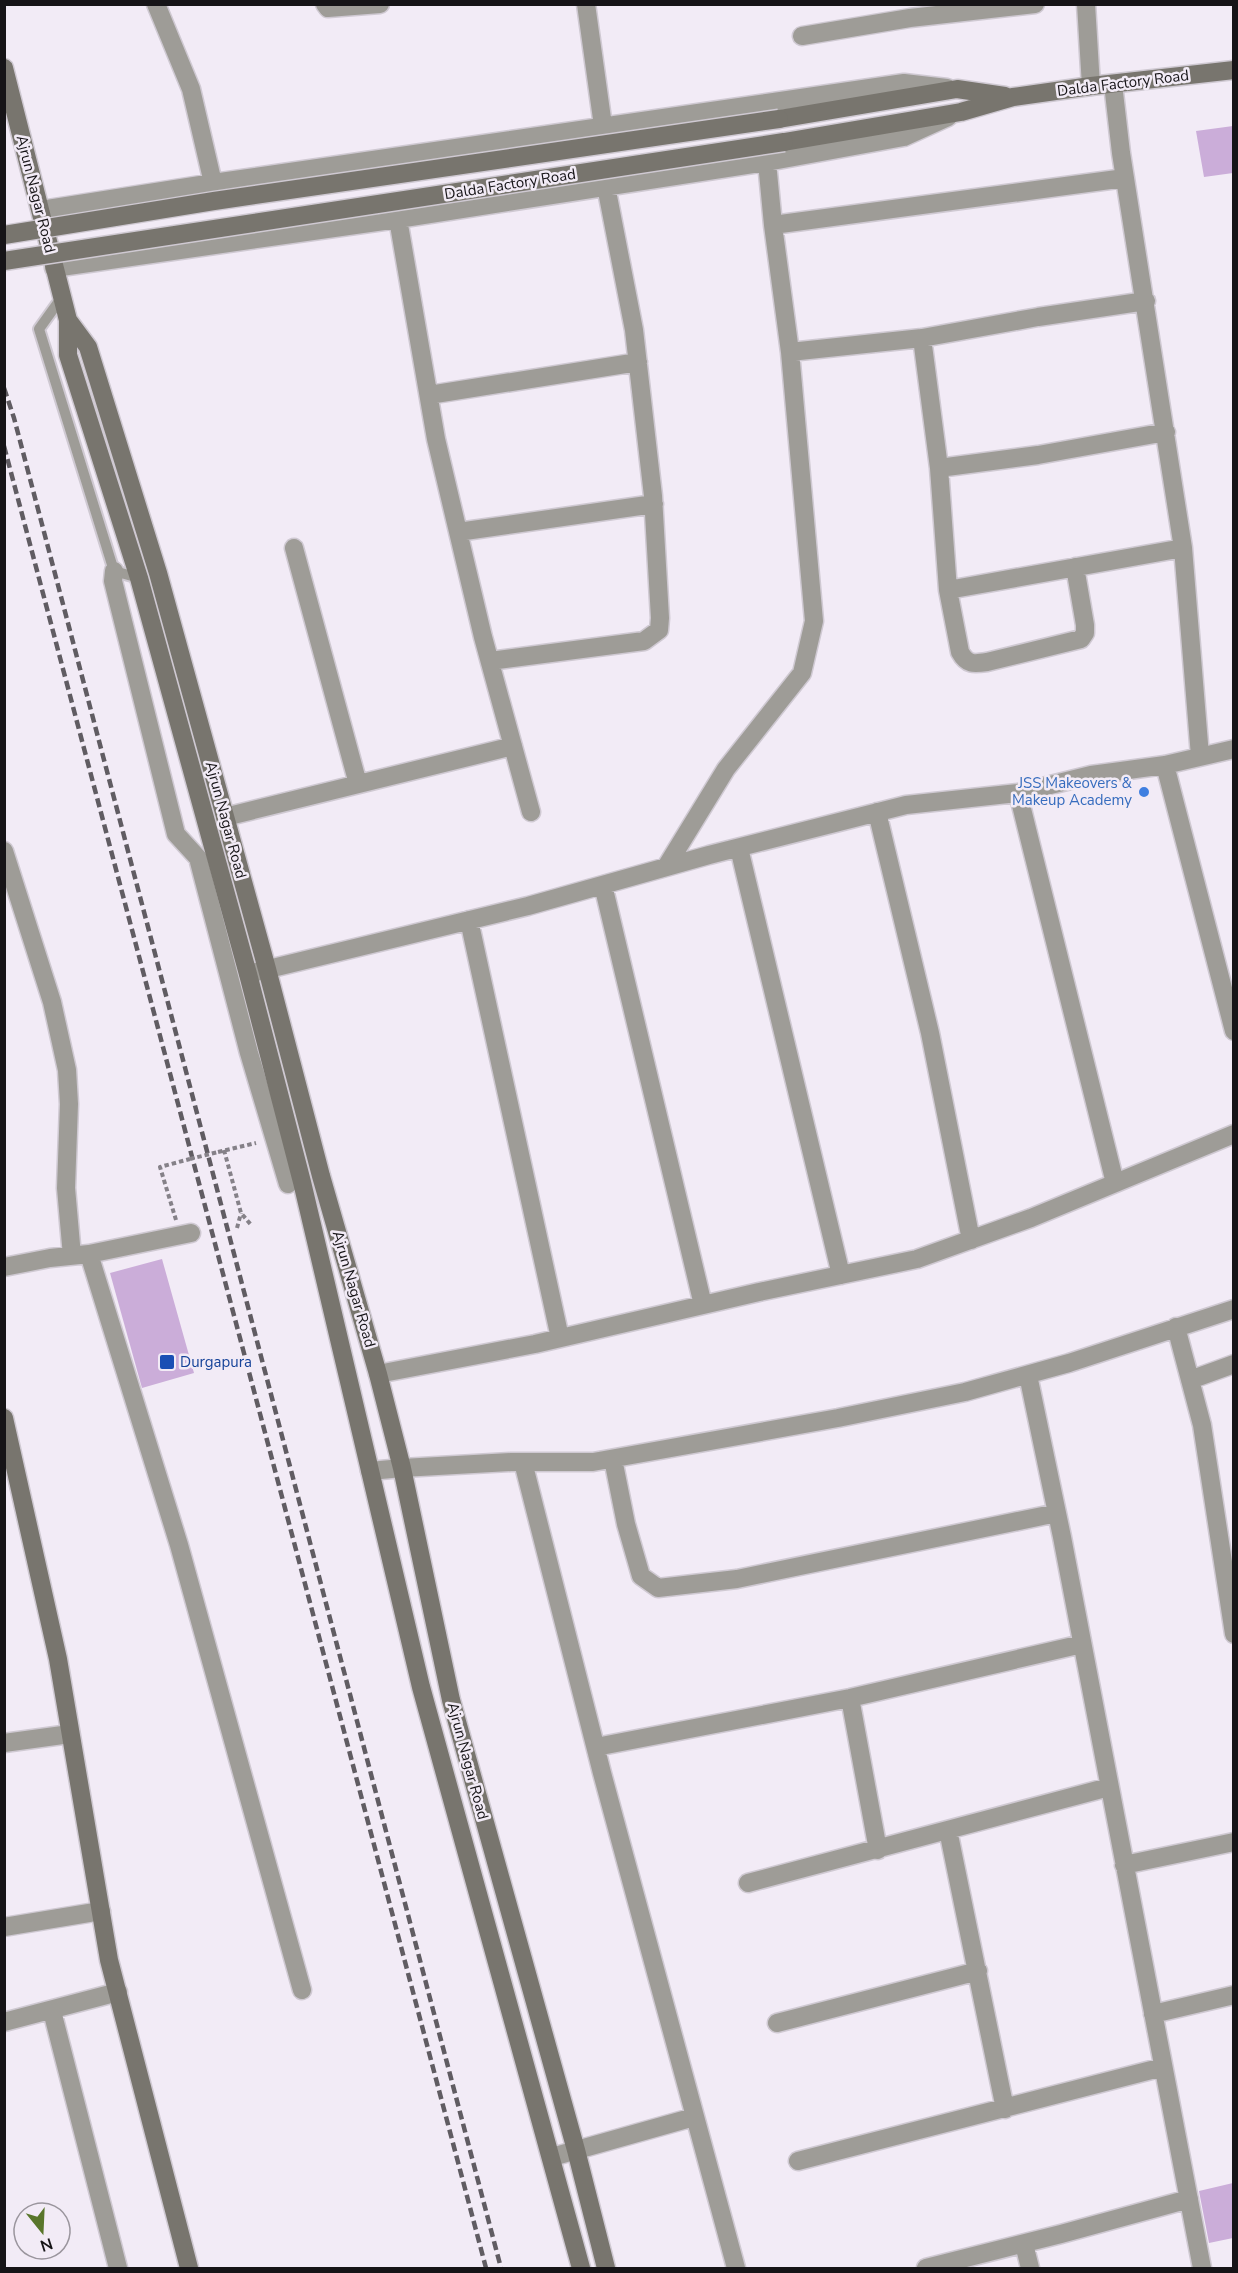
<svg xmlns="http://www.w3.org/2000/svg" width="1238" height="2273" viewBox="0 0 1238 2273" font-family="'Nunito Sans',sans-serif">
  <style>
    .building { fill: #cbadd9 }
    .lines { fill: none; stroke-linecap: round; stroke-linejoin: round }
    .lane-casing { stroke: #cfc9d2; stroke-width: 14 }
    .street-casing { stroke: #cfc9d2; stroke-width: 21 }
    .secondary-casing { stroke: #cfc9d2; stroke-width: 21 }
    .path { stroke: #858188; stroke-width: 4; stroke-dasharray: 4.5 3; stroke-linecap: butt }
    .lane { stroke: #9e9c97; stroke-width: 10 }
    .street { stroke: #9e9c97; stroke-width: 18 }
    .secondary { stroke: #78756e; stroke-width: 18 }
    .rail { stroke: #605c62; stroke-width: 4.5; stroke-dasharray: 9 4.5; stroke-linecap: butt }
    .secondary-bridge-casing { stroke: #cfc9d2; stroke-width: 21; stroke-linecap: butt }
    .path-bridge { stroke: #858188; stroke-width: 4; stroke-dasharray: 4.5 3; stroke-linecap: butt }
    .secondary-bridge { stroke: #78756e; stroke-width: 18 }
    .shop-dot { fill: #3f7fe0; stroke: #f2ebf6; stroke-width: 2 }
    .transit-dot { fill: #1a4fb4; stroke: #f2ebf6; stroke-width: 2 }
    .labels { text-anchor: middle; stroke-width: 5; stroke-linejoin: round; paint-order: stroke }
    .street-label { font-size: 15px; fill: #161417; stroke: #f2ebf6 }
    .shop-label { font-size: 15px; fill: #366cbe; stroke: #f2ebf6; text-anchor: end }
    .transit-label { font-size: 15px; fill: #164399; stroke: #f2ebf6; text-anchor: start }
  </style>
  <rect width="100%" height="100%" fill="#f2ebf6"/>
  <path class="building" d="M 1233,126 L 1233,173 L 1204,177 L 1196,131 Z
    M 162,1259 L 194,1373 L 142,1388 L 110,1273 Z
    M 1233,2183 L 1233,2238 L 1209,2243 L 1199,2191 Z"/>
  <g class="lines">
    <g class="lane-casing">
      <path id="lane" d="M 62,297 L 39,329 L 114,571 L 139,578"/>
    </g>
    <g class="street-casing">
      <path id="street" d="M 156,4 L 191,89 L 213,183
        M 325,4 L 328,8 L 380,4
        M 586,4 L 603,126
        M 1086,4 L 1091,86
        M 802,36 L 910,18 L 1035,4
        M 1113,84 L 1121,153 L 1183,548 L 1200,756
        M 41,210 L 213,183 L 904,83 L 947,88
        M 398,219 L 436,439 L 483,637 L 531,812
        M 773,225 L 1125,178
        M 54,268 L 398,219 L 767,162 L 904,137 L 948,117
        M 922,338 L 939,468 L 948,590 L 960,652 C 967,665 974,664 987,662 L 1081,639 L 1085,633 L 1085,625 L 1075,567
        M 790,352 L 922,338 L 1038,317 L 1146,301
        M 429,395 L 638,362
        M 939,468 L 1038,455 L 1166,432
        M 458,532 L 654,504
        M 294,548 L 358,784
        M 114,571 L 113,581 L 176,834 L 198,858 L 249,1053 L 288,1184
        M 948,590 L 1183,548
        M 490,661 L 644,641 L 659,630 L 660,618 L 653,496 L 634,330 L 606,186
        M 1165,765 L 1234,1031
        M 1018,793 L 1115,1183
        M 877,812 L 930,1033 L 971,1240
        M 225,817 L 513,746
        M 739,848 L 841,1275
        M 4,851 L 52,1002 L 67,1070 L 69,1104 L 66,1188 L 72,1256
        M 666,867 L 726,769 L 802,673 L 814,621 L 790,352 L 773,225 L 767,162
        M 603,885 L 703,1305
        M 469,920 L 560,1338
        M 248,974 L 528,906 L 709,855 L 906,805 L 1018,793 L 1091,775 L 1165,765 L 1234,749
        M 89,1254 L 191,1233
        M 4,1267 L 50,1258 L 89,1254 L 179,1545 L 302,1990
        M 1176,1327 L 1202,1425 L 1234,1634
        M 378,1374 L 535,1344 L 759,1292 L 917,1259 L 1031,1218 L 1234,1134
        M 1028,1375 L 1062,1537 L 1202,2268
        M 1190,1380 L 1234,1364
        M 613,1459 L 626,1524 L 641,1576 L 658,1588 L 737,1579 L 1057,1513
        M 523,1462 L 602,1773 L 736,2268
        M 370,1471 L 402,1468 L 511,1462 L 593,1462 L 838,1418 L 965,1392 L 1069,1363 L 1234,1309
        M 850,1698 L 878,1850
        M 4,1743 L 70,1734
        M 596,1747 L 850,1698 L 1082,1644
        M 948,1830 L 1005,2109
        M 1124,1865 L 1234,1842
        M 748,1883 L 1109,1787
        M 4,1927 L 101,1911
        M 52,2011 L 118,2268
        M 1153,2014 L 1234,1995
        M 4,2022 L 118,1992
        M 777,2023 L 978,1971
        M 552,2157 L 694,2117
        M 798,2161 L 1163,2067
        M 1024,2244 L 1030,2268
        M 926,2268 L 1061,2234 L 1189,2199"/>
    </g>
    <g class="secondary-casing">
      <path id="secondary" d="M 4,68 L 68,320 L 68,355 L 139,578 L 248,974 L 302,1182 L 421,1687 L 581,2268
        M 779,119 L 957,89 L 1005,96
        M 784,142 L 961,112 L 1013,97 L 1091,86 L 1234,70
        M 68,320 L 88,347 L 158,573 L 267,969 L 321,1176 L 378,1374 L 402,1468 L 451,1700 L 576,2150 L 606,2268
        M 4,1418 L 58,1659 L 109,1960 L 189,2268"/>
    </g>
    <path class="path" d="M 224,1150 L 241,1213 L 252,1226
      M 218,1152 L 256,1143
      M 176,1220 L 160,1167 L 190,1159
      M 237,1228 L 241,1213"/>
    <use href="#lane" class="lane"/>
    <use href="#street" class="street"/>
    <use href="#secondary" class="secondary"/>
    <path class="rail" d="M 4,388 L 14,418 L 501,2268
      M 4,446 L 486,2268"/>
    <g class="secondary-bridge-casing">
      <path id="secondary-bridge" d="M 4,235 L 214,201 L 779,119
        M 4,261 L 784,142"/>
    </g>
    <path class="path-bridge" d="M 190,1159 L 218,1152"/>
    <use href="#secondary-bridge" class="secondary-bridge"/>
  </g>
  <circle class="shop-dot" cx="1144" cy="792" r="6"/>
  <rect class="transit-dot" x="159" y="1354" width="16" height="16" rx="3"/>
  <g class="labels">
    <g class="street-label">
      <text transform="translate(1123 83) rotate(-7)" y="5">Dalda Factory Road</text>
      <text transform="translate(510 184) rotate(-9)" y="5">Dalda Factory Road</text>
      <text transform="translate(36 194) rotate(76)" y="5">Ajrun Nagar Road</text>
      <text transform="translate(226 820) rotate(75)" y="5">Ajrun Nagar Road</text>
      <text transform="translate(354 1289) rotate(74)" y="5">Ajrun Nagar Road</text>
      <text transform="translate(468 1761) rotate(75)" y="5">Ajrun Nagar Road</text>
    </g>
    <g class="shop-label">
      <text x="1132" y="788">JSS Makeovers &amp;<tspan x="1132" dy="17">Makeup Academy</tspan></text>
    </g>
    <g class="transit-label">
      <text x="180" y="1367">Durgapura</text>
    </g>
  </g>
  <rect width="1238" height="2273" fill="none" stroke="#161417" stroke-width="12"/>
  <g transform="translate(42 2231) rotate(162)"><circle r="28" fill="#f2ebf6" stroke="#9a959d" stroke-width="1.5"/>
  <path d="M0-4.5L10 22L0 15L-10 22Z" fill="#59762b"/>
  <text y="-9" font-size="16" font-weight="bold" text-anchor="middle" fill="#161417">N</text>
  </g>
</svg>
